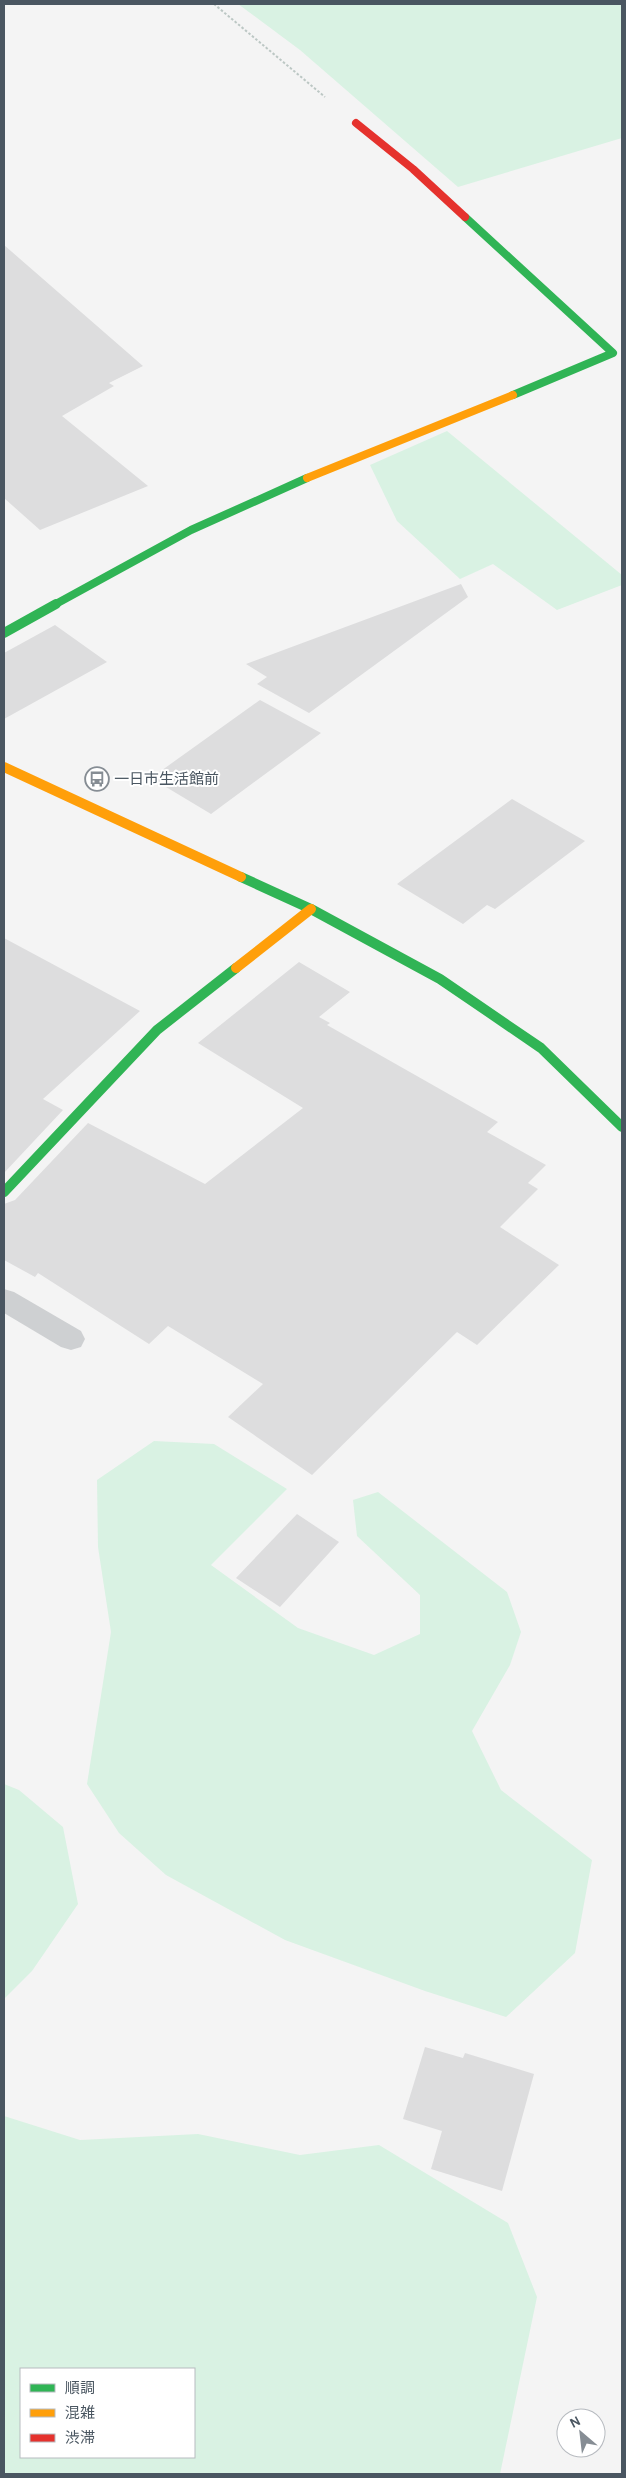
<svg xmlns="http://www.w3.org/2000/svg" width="626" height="2478" viewBox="0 0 626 2478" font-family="Karla,'Noto Sans JP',sans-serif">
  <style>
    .green { fill: #d9f2e3; fill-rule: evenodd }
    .building { fill: #ddddde }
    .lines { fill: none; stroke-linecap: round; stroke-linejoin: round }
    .path { stroke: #bcc7c4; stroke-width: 2; stroke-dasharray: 2.5 2; stroke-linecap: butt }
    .street { fill: #ced0d2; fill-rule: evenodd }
    .fast-far1 { stroke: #30b455; stroke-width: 8 }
    .fast { stroke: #30b455; stroke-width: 10 }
    .slow-far1 { stroke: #ff9f0a; stroke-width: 8 }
    .slow { stroke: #ff9f0a; stroke-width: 10 }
    .jam { stroke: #e5322d; stroke-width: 8 }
    .labels { text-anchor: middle; stroke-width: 4; stroke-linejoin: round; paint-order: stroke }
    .poi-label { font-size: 15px; fill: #4a5661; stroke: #fff; text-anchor: start }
  </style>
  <rect width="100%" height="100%" fill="#f4f4f4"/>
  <path class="green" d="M 238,4 L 622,4 L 622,138 L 458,187 L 300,50 Z
    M 447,431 L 622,575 L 622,585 L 557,610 L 493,564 L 460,579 L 397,521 L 370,465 Z
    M 154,1441 L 214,1444 L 287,1489 L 211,1565 L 298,1628 L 374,1655 L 420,1634 L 420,1595 L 357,1536 L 353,1500 L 378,1492 L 507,1592 L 521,1632 L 510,1665 L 472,1731 L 501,1790 L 592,1860 L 575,1953 L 506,2017 L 425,1991 L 285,1940 L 166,1875 L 119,1833 L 87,1784 L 111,1632 L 98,1547 L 97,1480 Z
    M 4,1784 L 19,1790 L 63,1827 L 78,1904 L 32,1971 L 4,1999 Z
    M 4,2116 L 80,2140 L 198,2134 L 300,2155 L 379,2145 L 508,2223 L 537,2297 L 500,2474 L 4,2474 ZM 194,2369 L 194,2457 L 21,2457 L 21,2369 Z"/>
  <path class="building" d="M 4,245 L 143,366 L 109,383 L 114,386 L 62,416 L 148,486 L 40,530 L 4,498 Z
    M 461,584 L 468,597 L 309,713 L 257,684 L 267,677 L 246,664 Z
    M 55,625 L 107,662 L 4,719 L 4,653 Z
    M 260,700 L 321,733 L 211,814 L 151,778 Z
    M 512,799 L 585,841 L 495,909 L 487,905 L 463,924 L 397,884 Z
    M 4,938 L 140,1011 L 43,1099 L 63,1110 L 4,1173 Z
    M 299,962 L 350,992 L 319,1017 L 330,1023 L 327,1025 L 498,1122 L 487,1132 L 546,1165 L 528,1183 L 538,1189 L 500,1227 L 559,1265 L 477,1345 L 457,1332 L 312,1475 L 228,1417 L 263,1384 L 168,1326 L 149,1344 L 38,1273 L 35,1277 L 4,1260 L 4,1204 L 15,1200 L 88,1123 L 205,1184 L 303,1108 L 198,1043 Z
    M 297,1514 L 339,1542 L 280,1607 L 236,1578 Z
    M 425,2047 L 463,2058 L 465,2053 L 534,2074 L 502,2191 L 431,2169 L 442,2131 L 403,2119 Z"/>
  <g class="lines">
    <path class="path" d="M 214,4 L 325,97"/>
    <path class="street" d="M 4,1289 L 14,1292 L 81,1331 L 85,1339 L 81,1347 L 71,1350 L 61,1347 L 4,1313 Z"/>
    <path class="fast-far1" d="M 465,217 L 613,353 L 513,395
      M 54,605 L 191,530 L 307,478"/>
    <path class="fast" d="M 4,633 L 56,604
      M 241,877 L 311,909 L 440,979 L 541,1048 L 622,1127
      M 4,1192 L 157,1030 L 236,968"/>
    <path class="slow-far1" d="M 307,478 L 513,395"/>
    <path class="slow" d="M 4,767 L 241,877
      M 236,968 L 311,909"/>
    <path class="jam" d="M 356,123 L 413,169 L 465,217"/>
  </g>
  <defs>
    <g id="bus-ring" transform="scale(1.25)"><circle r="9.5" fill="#fff" stroke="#868d94" stroke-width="1.5"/><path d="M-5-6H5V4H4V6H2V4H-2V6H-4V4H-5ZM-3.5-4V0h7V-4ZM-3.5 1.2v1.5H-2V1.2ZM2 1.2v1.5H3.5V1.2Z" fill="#868d94"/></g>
  </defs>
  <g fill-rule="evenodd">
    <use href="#bus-ring" x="97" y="779"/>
  </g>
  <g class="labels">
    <g class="poi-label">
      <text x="114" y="784">一日市生活館前</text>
    </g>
  </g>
  <rect width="626" height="2478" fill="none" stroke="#4a5661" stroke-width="10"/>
  <rect x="20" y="2368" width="175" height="90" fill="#ffffff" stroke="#b7bbc0"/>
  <rect x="30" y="2384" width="25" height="8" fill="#30b455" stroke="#b7bbc0"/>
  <text x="65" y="2393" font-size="15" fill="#4a5661">順調</text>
  <rect x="30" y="2409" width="25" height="8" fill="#ff9f0a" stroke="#b7bbc0"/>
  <text x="65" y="2418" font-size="15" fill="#4a5661">混雑</text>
  <rect x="30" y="2434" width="25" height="8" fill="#e5322d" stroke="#b7bbc0"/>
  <text x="65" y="2443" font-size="15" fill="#4a5661">渋滞</text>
  <g transform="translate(581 2433) rotate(332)"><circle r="24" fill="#ffffff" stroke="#b7bbc0"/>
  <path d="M0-4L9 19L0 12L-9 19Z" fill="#868d94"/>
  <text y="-8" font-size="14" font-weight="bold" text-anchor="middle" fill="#4a5661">N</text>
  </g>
</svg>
